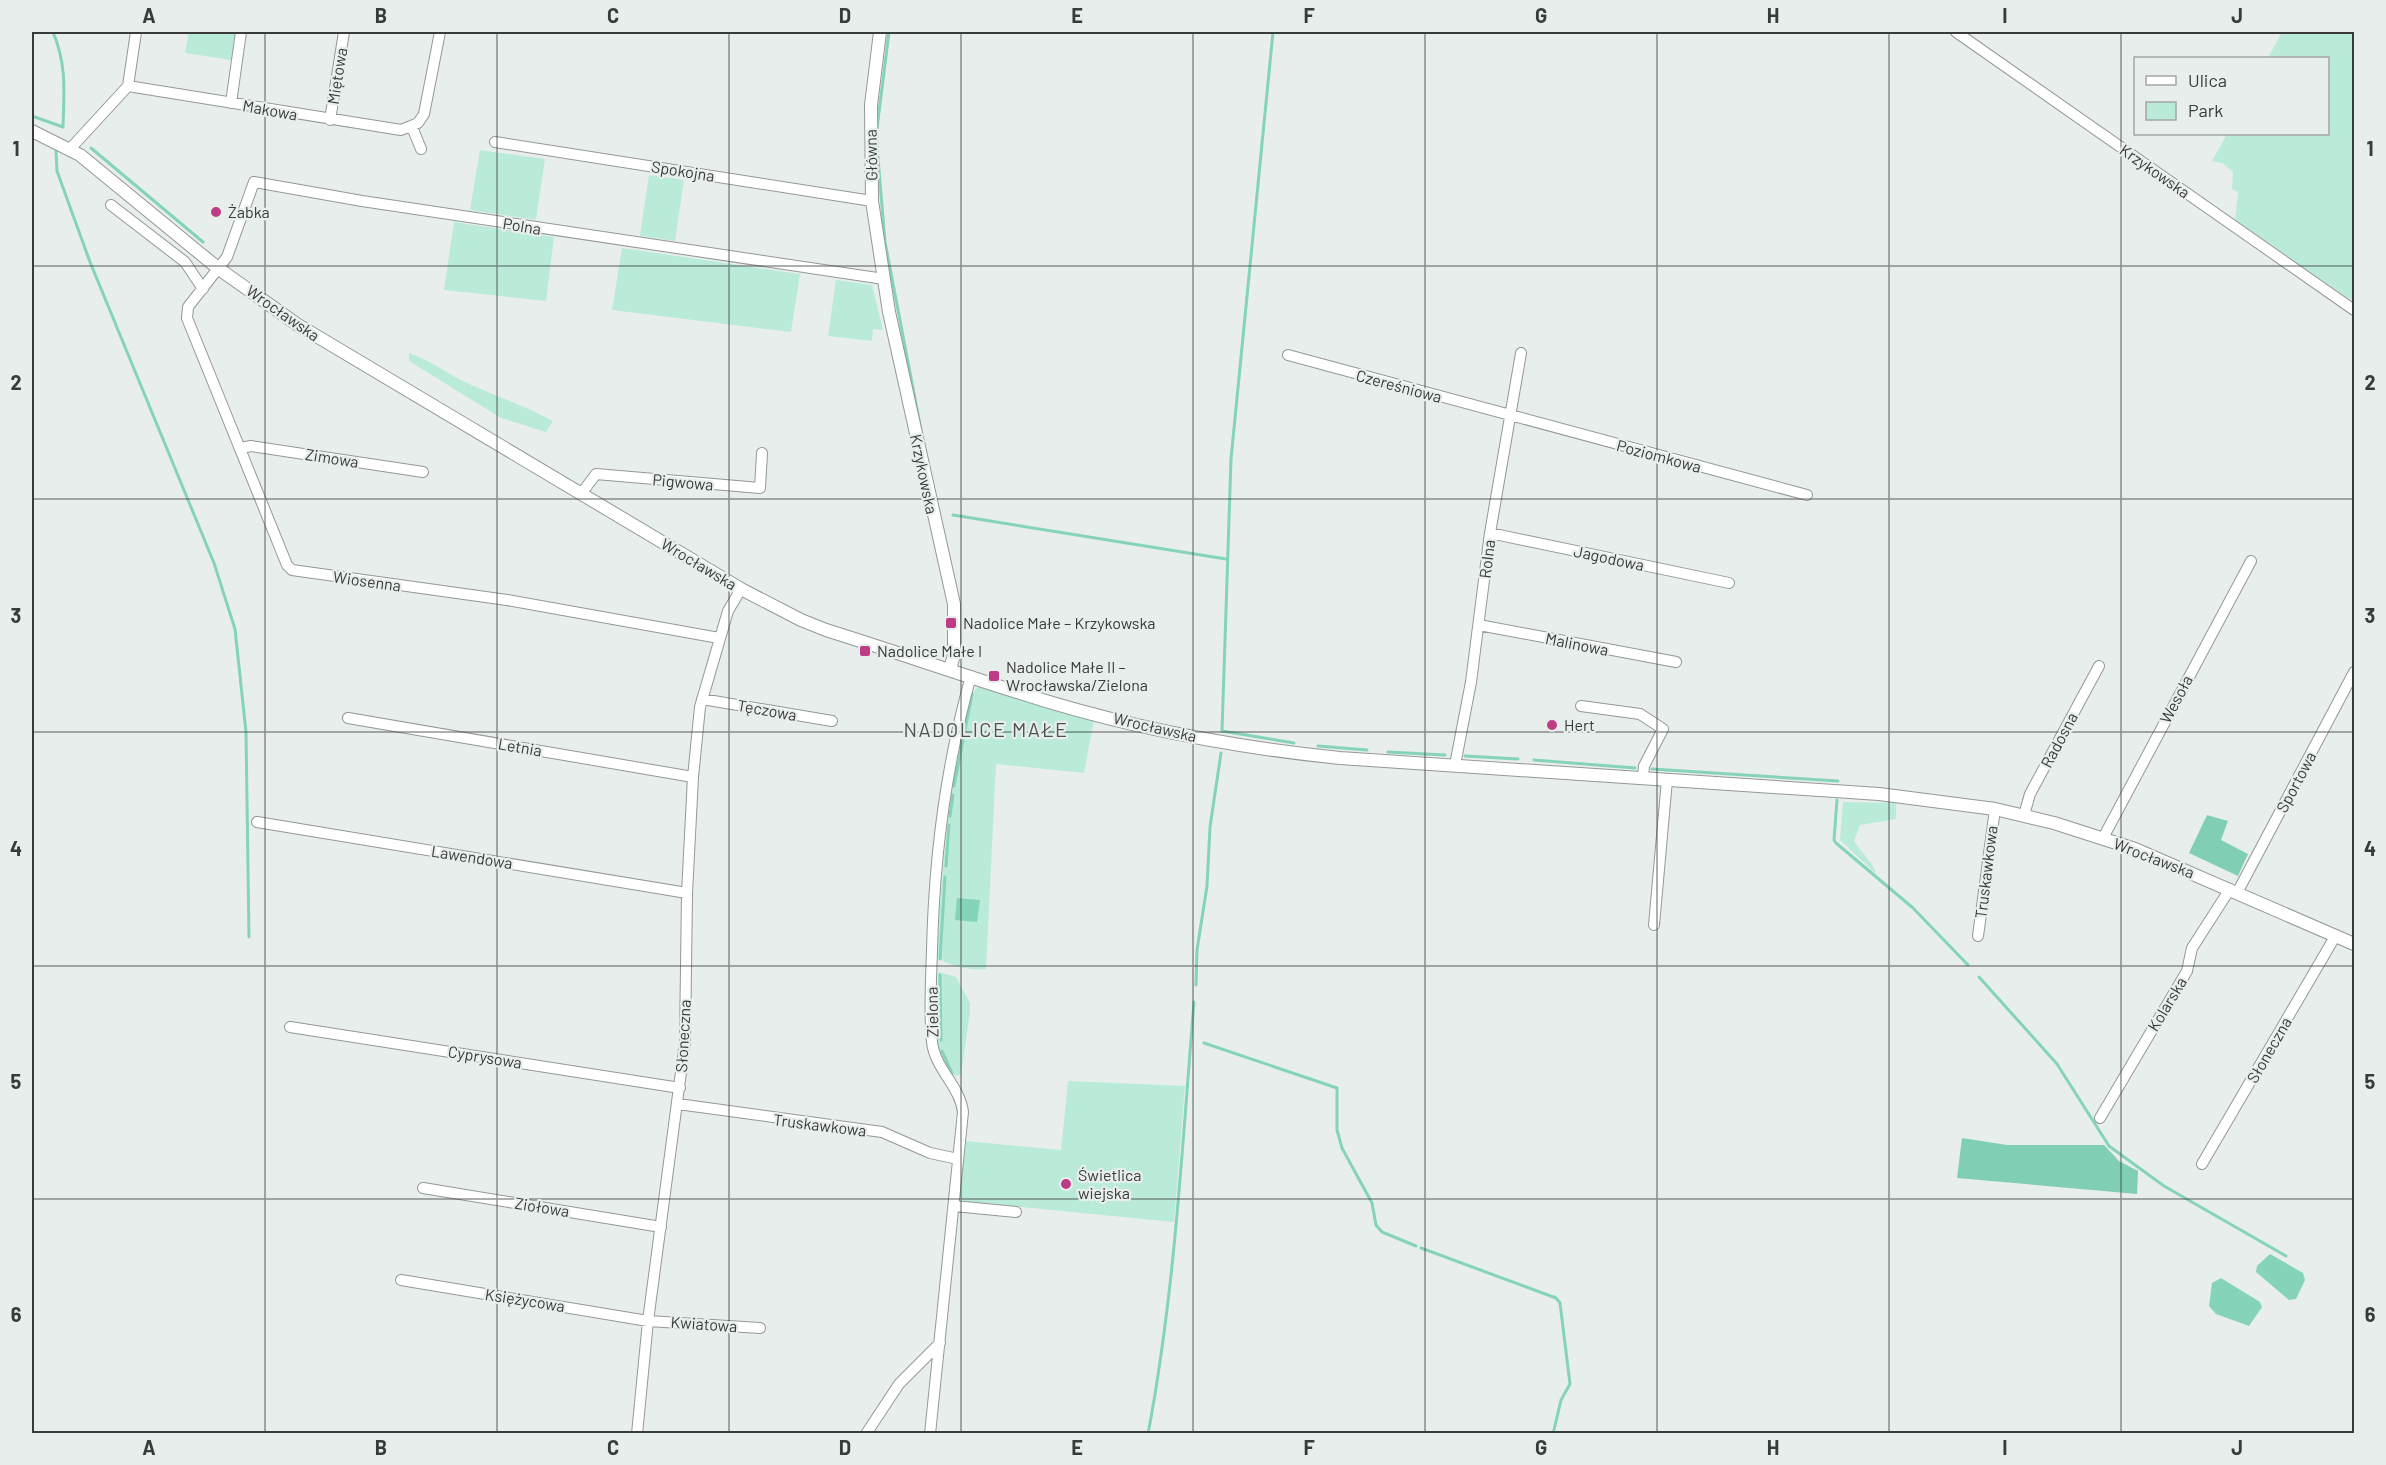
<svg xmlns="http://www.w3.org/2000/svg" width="2386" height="1465" viewBox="0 0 2386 1465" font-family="Barlow,sans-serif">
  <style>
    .green { fill: #baebd9 }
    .forest { fill: #80cfb4 }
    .water { fill: #85d4b9 }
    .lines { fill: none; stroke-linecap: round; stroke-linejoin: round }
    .stream { stroke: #85d4b9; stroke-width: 3 }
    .minor-casing { stroke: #939896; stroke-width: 12 }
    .tertiary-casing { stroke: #939896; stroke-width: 14 }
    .minor { stroke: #fff; stroke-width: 10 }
    .tertiary { stroke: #fff; stroke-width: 12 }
    .grid { fill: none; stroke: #393b3a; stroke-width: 1.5; stroke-opacity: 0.55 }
    .poi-dot { fill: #be3c85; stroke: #e8eeec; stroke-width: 2 }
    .labels { text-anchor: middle; stroke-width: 4.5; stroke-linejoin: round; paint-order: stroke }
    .street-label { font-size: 16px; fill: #393b3a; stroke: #e8eeec }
    .poi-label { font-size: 16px; fill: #393b3a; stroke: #e8eeec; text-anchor: start }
    .quarter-label { font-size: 20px; letter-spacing: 1.5px; fill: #4e5351; stroke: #e8eeec }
    .neatline { fill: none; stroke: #393b3a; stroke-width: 2 }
    .grid-label { font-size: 20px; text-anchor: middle; font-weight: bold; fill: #393b3a }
  </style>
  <rect width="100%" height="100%" fill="#e8eeec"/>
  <path class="green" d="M 189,32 L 236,32 L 231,60 L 185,53 Z
    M 2282,32 L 2354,32 L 2354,302 L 2235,220 L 2238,192 L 2232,189 L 2233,172 L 2222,163 L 2212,161 L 2227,134 L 2328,134 L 2328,58 L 2268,58 Z
    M 480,150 L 545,159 L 536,220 L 470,210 Z
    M 649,175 L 684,180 L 675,241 L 640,236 Z
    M 454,222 L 554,237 L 546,301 L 444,290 Z
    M 622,248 L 800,274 L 791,332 L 612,310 Z
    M 836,280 L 872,285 L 883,330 L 873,329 L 872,341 L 828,336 Z
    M 409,353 C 431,360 447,374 467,383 C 496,396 525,406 553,421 L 546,432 L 501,418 L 409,361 Z
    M 980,685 L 1094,720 L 1084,773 L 996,764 L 986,969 C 973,971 946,966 937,956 C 939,916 952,701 980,685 Z
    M 1843,802 L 1896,803 L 1896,819 L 1860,825 L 1854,841 C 1861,853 1873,861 1876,874 L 1840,840 Z
    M 938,972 L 956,977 L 970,1003 L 970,1012 L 961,1075 L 952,1076 L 939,1052 L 936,1034 Z
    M 1068,1081 L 1185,1086 L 1174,1222 L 959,1201 L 966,1141 L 1061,1150 Z"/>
  <path class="forest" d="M 2207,815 L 2228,821 L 2221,840 L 2248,854 L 2238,876 L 2189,853 Z
    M 1962,1138 L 2007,1145 L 2104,1145 L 2119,1161 L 2138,1171 L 2137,1194 L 1957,1178 Z"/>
  <path class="water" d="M 957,898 L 980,900 L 977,922 L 955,920 Z
    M 2270,1254 L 2303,1273 L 2305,1280 L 2296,1299 L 2289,1300 L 2256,1272 L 2257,1266 Z
    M 2221,1278 L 2260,1302 L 2262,1307 L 2249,1326 L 2216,1314 L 2209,1306 L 2212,1283 Z"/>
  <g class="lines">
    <path class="stream" d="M 1273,32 L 1231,459 L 1222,731 L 1294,743
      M 32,116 L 63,127 C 64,91 67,66 53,32
      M 877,128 L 889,32
      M 877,146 L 885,242 L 921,430
      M 91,148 L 203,242
      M 56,151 L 57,171 L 90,262 L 214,563 L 235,629 L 246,732 L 249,937
      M 953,515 L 1226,559
      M 1318,746 L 1367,750
      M 1388,752 L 1445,755
      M 1465,756 L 1518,759
      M 1534,760 L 1635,768
      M 1652,769 L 1838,781
      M 954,786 L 972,694
      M 1837,800 L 1834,840 L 1836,843 L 1913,908 L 1968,965
      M 950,816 L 953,795
      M 946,866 L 949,825
      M 940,959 L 945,877
      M 940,975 L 941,1040
      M 1979,977 L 2057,1064 L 2109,1146 L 2164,1186 L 2286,1256
      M 1196,985 L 1197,950 L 1207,886 L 1210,827 L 1221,753
      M 1204,1043 L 1337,1088 L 1337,1130 L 1342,1148 L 1372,1203 L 1376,1225 L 1382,1232 L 1416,1246
      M 942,1051 L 952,1073
      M 1421,1248 L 1556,1298 L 1560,1303 L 1570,1384 L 1561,1400 L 1553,1434
      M 1148,1434 C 1175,1291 1182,1147 1194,1002"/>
    <g class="minor-casing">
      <path id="minor" d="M 1956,32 L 2354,310
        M 128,86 L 401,130 L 418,123 L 424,114 L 440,32
        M 231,103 L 241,32
        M 330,120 L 344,32
        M 412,127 L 421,149
        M 495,142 L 872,201
        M 70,149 L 128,86 L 136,32
        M 111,205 L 185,262 L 203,289
        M 1288,355 L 1807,495
        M 241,448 L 251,446 L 423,472
        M 581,494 L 596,474 L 760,488 L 762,453
        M 1490,533 L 1729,583
        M 1479,625 L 1676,662
        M 719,638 L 507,600 L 292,570 L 287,565 L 187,318 L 188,307 L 227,257 L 254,182 L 362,201 L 884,279
        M 702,699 L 832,721
        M 1581,706 L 1640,714 L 1663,729 L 1644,766 L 1643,778
        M 348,718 L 693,777
        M 1455,765 L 1471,682 L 1490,533 L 1521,353
        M 2024,815 L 2030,794 L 2099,666
        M 257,822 L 687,893
        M 2103,838 L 2251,561
        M 2237,893 L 2354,672
        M 1654,925 L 1667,780
        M 1978,936 L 1995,809
        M 290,1027 L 680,1088
        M 678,1104 L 882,1132 L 930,1153 L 958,1159
        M 2100,1118 L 2187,971 L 2192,948 L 2230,889
        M 2202,1164 L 2336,935
        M 423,1188 L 661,1227
        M 954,1206 L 1016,1212
        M 401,1280 L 648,1321 L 760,1328
        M 637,1434 L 648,1321 L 685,1042 L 687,893 L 693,777 L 700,707 L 728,611 L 741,589
        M 866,1434 L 899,1384 L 940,1343
        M 930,1434 L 963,1112 C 960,1086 935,1069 932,1042 C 929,1013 931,981 932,951 C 934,858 946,765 971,676"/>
    </g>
    <g class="tertiary-casing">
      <path id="tertiary" d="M 880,32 L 871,105 L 872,201 L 889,312 L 954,604 L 954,655 L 950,669
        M 32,131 L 80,155 L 219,269 L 298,325 L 741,589 L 801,620 L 826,630 C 890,650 953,672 1017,692 C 1121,726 1231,747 1340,758 L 1879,794 L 1995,809 L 2054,823 L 2135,849 L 2354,944"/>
    </g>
    <use href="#minor" class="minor"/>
    <use href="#tertiary" class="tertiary"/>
  </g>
  <path class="grid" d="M 265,32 L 265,1434M 497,32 L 497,1434M 729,32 L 729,1434M 961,32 L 961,1434M 1193,32 L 1193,1434M 1425,32 L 1425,1434M 1657,32 L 1657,1434M 1889,32 L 1889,1434M 2121,32 L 2121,1434M 32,266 L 2354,266M 32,499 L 2354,499M 32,732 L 2354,732M 32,966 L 2354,966M 32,1199 L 2354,1199"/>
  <g class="poi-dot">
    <circle cx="216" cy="212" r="6"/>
    <rect x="945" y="617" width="12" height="12" rx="3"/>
    <rect x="859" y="645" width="12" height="12" rx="3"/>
    <rect x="988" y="670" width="12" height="12" rx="3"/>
    <circle cx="1552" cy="725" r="6"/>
    <circle cx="1066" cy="1184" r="6"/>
  </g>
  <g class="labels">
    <g class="street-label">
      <text transform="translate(337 76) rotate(-81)" y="6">Miętowa</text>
      <text transform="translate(270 110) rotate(10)" y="6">Makowa</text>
      <text transform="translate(871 155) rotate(-91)" y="6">Główna</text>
      <text transform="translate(683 171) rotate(9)" y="6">Spokojna</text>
      <text transform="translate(2155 171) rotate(35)" y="6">Krzykowska</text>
      <text transform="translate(522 226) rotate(9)" y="6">Polna</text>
      <text transform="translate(283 313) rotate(35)" y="6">Wrocławska</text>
      <text transform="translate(1399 386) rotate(15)" y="6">Czereśniowa</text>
      <text transform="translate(1659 456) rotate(15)" y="6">Poziomkowa</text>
      <text transform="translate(332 458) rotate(9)" y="6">Zimowa</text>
      <text transform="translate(924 474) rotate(78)" y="6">Krzykowska</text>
      <text transform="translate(683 482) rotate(5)" y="6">Pigwowa</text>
      <text transform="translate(1609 558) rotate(12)" y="6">Jagodowa</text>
      <text transform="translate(1487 559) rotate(-83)" y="6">Rolna</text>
      <text transform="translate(699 564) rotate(31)" y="6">Wrocławska</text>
      <text transform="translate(367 581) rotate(8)" y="6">Wiosenna</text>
      <text transform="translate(1577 644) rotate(11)" y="6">Malinowa</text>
      <text transform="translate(2176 699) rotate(-62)" y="6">Wesoła</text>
      <text transform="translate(767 710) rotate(10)" y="6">Tęczowa</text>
      <text transform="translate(1155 727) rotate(13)" y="6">Wrocławska</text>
      <text transform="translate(2059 740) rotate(-62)" y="6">Radosna</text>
      <text transform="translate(520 747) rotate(10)" y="6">Letnia</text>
      <text transform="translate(2296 782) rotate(-62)" y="6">Sportowa</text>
      <text transform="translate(472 857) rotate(9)" y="6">Lawendowa</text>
      <text transform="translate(2154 858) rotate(21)" y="6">Wrocławska</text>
      <text transform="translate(1986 872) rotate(-83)" y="6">Truskawkowa</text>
      <text transform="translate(2167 1004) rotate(-59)" y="6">Kolarska</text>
      <text transform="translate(932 1012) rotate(-91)" y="6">Zielona</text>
      <text transform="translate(683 1036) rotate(-87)" y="6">Słoneczna</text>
      <text transform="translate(2269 1050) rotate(-60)" y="6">Słoneczna</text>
      <text transform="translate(485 1057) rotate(9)" y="6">Cyprysowa</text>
      <text transform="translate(820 1125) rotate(7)" y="6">Truskawkowa</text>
      <text transform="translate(542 1207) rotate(9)" y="6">Ziołowa</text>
      <text transform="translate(525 1300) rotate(9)" y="6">Księżycowa</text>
      <text transform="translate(704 1324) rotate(4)" y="6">Kwiatowa</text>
    </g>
    <g class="poi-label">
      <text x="228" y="218">Żabka</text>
      <text x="963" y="629">Nadolice Małe – Krzykowska</text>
      <text x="877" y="657">Nadolice Małe I</text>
      <text x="1006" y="673">Nadolice Małe II –<tspan x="1006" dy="18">Wrocławska/Zielona</tspan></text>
      <text x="1564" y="731">Hert</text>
      <text x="1078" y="1181">Świetlica<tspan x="1078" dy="18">wiejska</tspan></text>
    </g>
    <g class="quarter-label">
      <text x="986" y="737">NADOLICE MAŁE</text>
    </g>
  </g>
  <rect width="2386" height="1465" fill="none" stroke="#e8eeec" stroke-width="66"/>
  <rect x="2134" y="57" width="195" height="78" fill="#e8eeec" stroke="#a2a6a5" stroke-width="1.5"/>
  <rect x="2146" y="76" width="30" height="9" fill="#ffffff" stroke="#a2a6a5" stroke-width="1.5"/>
  <text x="2188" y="87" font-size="18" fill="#393b3a">Ulica</text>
  <rect x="2146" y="102" width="30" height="18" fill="#baebd9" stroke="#a2a6a5" stroke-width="1.5"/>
  <text x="2188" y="117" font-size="18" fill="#393b3a">Park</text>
  <rect x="33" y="33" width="2320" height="1399" class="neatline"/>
  <g class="grid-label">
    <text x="149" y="23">A</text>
    <text x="381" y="23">B</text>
    <text x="613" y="23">C</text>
    <text x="845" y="23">D</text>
    <text x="1077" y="23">E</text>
    <text x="1309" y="23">F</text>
    <text x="1541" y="23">G</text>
    <text x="1773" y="23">H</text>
    <text x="2005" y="23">I</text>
    <text x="2237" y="23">J</text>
    <text x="16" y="156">1</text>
    <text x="2370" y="156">1</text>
    <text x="16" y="390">2</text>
    <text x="2370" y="390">2</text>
    <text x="16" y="623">3</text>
    <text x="2370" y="623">3</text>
    <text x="16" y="856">4</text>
    <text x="2370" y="856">4</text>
    <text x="16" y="1089">5</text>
    <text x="2370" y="1089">5</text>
    <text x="16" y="1322">6</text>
    <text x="2370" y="1322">6</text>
    <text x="149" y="1455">A</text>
    <text x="381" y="1455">B</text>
    <text x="613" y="1455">C</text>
    <text x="845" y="1455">D</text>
    <text x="1077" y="1455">E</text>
    <text x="1309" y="1455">F</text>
    <text x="1541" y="1455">G</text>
    <text x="1773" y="1455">H</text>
    <text x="2005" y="1455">I</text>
    <text x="2237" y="1455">J</text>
  </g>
</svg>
